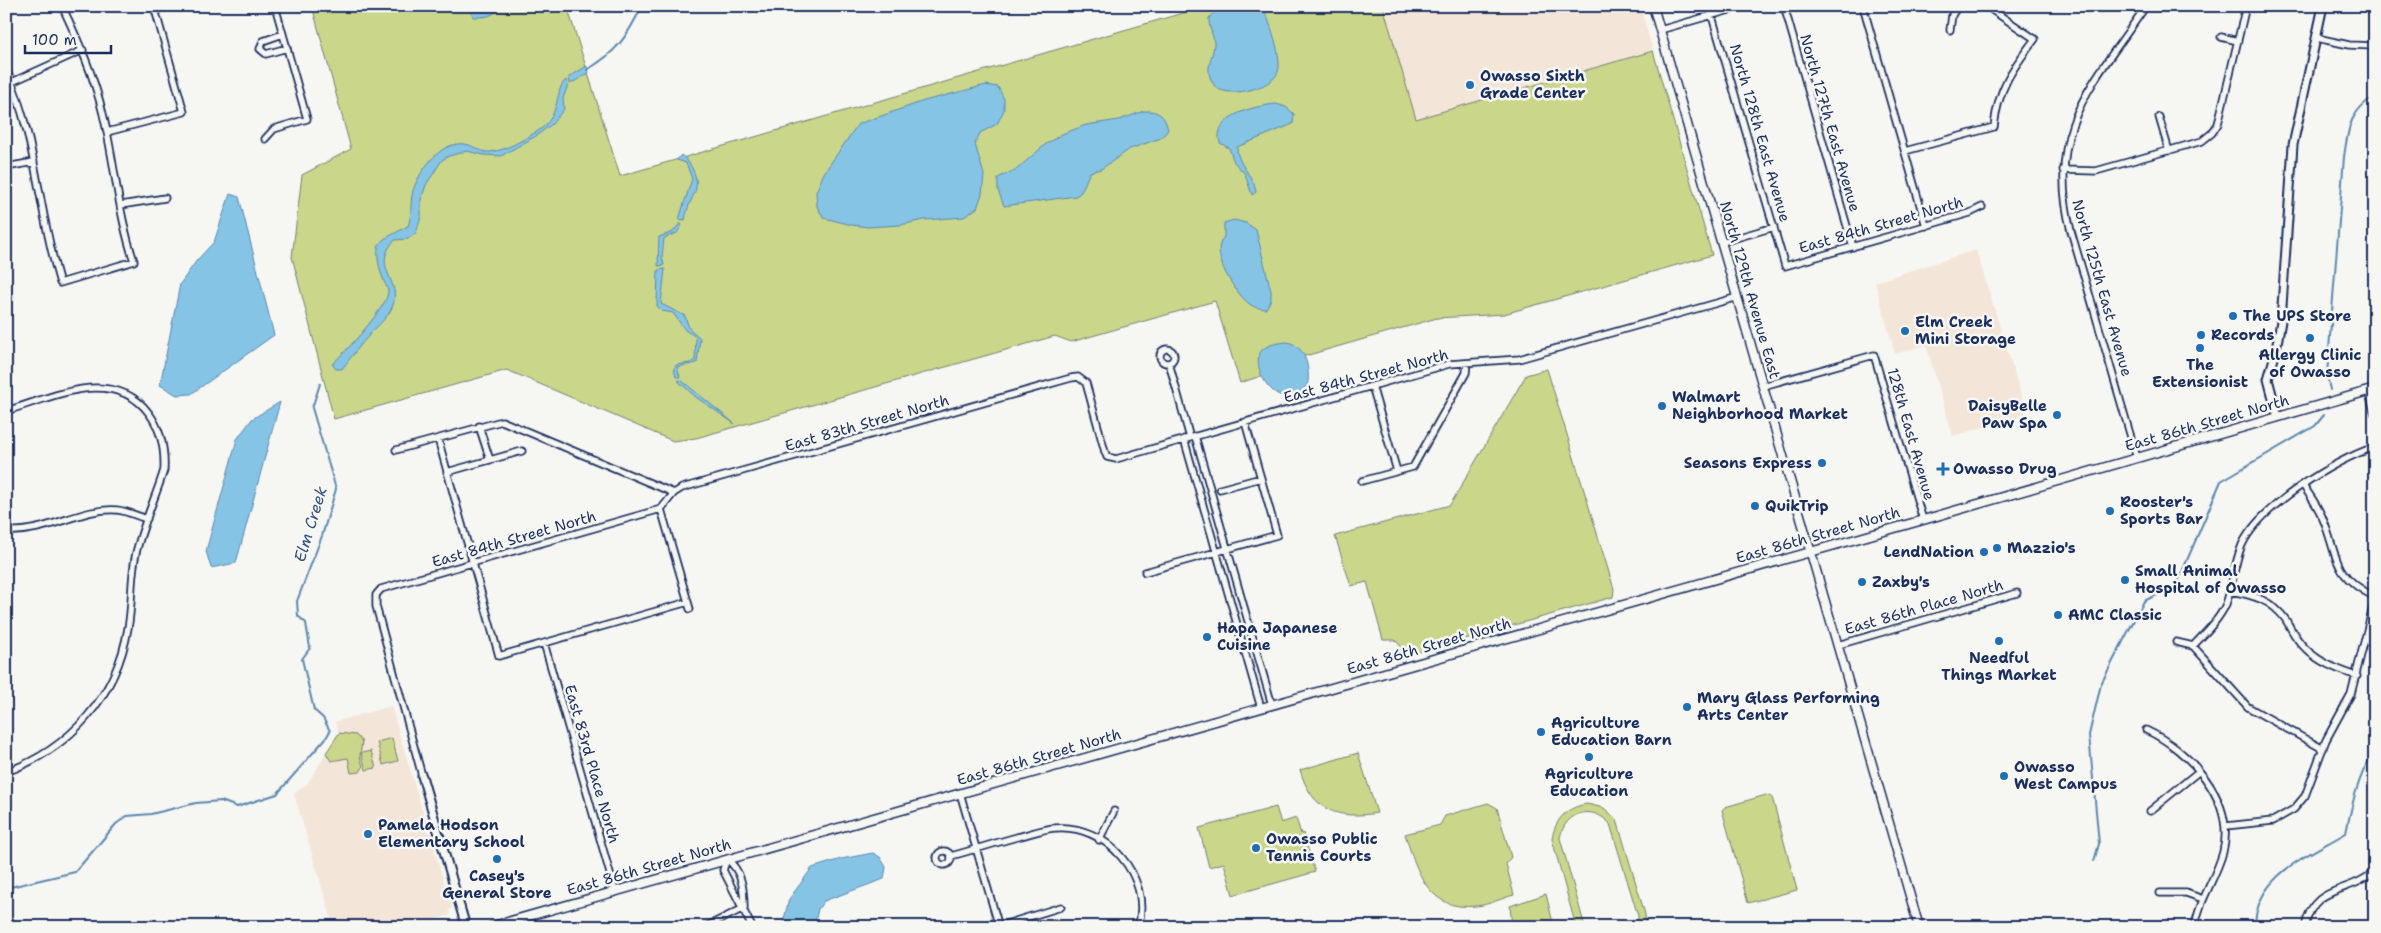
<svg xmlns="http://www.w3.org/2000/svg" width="2381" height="933" viewBox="0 0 2381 933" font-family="'Shantell Sans',sans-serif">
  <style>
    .built { fill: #f4e5d9 }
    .green { fill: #cad689; stroke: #728274 }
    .water { fill: #85c4e5; stroke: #5b88af }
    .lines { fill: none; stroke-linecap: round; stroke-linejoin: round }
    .stream { stroke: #5b88af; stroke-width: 2 }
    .minor-casing { stroke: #1b2f5e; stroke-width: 9 }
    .tertiary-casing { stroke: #1b2f5e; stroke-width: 11 }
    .secondary-casing { stroke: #1b2f5e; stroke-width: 11 }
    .minor { stroke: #f6f6f2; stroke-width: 5.5 }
    .tertiary { stroke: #f6f6f2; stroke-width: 7 }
    .secondary { stroke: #f6f6f2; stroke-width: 8 }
    .poi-dot { fill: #1f6fb2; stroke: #f6f6f2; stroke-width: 2 }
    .labels { text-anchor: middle; stroke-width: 5; stroke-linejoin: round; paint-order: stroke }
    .poi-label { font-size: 15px; font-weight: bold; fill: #1b2f5e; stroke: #f6f6f2; text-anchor: start }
    .street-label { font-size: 15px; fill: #1b2f5e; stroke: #f6f6f2 }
    .water-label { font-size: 16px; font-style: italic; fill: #365480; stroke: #f6f6f2 }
  </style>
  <rect width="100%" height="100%" fill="#f6f6f2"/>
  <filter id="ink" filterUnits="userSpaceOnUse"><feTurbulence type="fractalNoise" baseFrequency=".02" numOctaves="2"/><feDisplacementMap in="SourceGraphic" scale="10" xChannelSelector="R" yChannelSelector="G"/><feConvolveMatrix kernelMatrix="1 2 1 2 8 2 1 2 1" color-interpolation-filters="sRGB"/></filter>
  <g filter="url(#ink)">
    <path class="built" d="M 1383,6 L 1640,6 L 1653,51 L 1416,120 Z
      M 1976,250 L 2027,414 L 1953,436 L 1926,345 L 1895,354 L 1875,282 Z
      M 391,706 L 452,909 L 449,910 L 450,915 L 410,927 L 334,927 L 294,794 L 308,783 L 339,733 L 335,722 Z"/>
    <path class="green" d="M 312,6 L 567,6 L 620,176 L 1207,6 L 1383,6 L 1416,119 L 1653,51 L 1712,255 L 1504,314 L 1437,318 L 1305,356 L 1261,376 L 1240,383 L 1215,301 L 1071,342 L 1055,336 L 696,438 L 673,441 L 507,370 L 334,419 L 292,257 L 302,175 L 351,149 Z
      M 1547,369 L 1614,589 L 1613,597 L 1412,654 L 1406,652 L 1395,640 L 1383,640 L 1367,582 L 1351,586 L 1335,536 L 1450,505 L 1526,375 Z
      M 339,733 L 356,735 L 362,742 L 360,756 L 363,767 L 360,772 L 351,773 L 348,758 L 331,761 L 326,753 Z
      M 392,738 L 398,761 L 383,765 L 377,742 Z
      M 371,751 L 376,768 L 366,770 L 361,753 Z
      M 1358,753 L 1377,813 C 1336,820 1312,810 1300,770 Z
      M 1766,795 L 1772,797 L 1797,890 L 1748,903 L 1722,810 L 1725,807 Z
      M 1488,803 L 1497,808 L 1511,857 L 1506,864 L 1514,895 C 1502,898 1489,905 1476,906 C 1428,912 1417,871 1405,834 L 1440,825 L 1445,816 Z
      M 1587,804 L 1604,808 L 1617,820 L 1645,914 L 1646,927 L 1638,927 L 1638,916 L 1610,824 C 1593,804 1565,811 1560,838 L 1585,927 L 1576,927 L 1552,839 C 1555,819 1567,807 1587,804 Z
      M 1276,807 L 1281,823 L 1296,818 L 1301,834 L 1303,833 L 1315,872 L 1233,895 L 1224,863 L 1209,867 L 1199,828 Z
      M 1546,894 L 1554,927 L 1512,927 L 1510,906 Z"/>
    <path class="water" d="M 470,6 L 502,6 C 492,17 487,17 473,17 Z
      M 1262,6 C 1269,18 1283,59 1278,72 C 1272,89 1224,100 1214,85 C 1203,69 1213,59 1214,44 C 1214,35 1208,27 1209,18 C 1219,3 1246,6 1262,6 Z
      M 587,66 L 589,73 L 570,84 L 569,77 Z
      M 566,80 L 568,85 L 563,98 L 564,109 L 552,124 L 536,136 L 501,156 L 484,155 L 467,151 L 449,156 L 442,160 L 426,185 L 421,200 L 421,217 L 416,233 L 408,239 L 395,240 C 371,265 399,279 394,302 C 390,316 380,323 371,333 C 361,344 351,357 342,369 L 336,369 L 332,364 C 343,355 390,304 388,291 C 388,288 385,284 384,281 C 379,269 377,258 378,246 L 384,239 L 408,226 C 413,213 409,198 415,185 C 423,167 441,141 465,144 C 473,145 481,153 490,152 C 508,150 522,140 538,131 C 562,116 554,89 566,80 Z
      M 986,85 L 998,87 L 1004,99 L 1004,110 L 997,124 L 980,133 L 975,144 L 984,175 L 982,194 L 977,208 L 964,217 L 924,220 L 900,225 L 868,227 L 852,225 L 824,218 L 817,207 L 816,192 L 824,173 L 858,124 L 924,101 Z
      M 1276,104 L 1286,107 L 1294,114 L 1293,124 L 1237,147 C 1236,164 1254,175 1256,192 L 1252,195 L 1245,174 L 1234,162 L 1229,148 L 1220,143 C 1212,115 1255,106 1276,104 Z
      M 1144,111 C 1159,110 1165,116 1168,130 L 1161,138 L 1130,149 L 1101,169 L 1090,172 L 1081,192 L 1076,196 L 1004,206 L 998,190 L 998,178 L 1017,169 L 1046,144 L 1062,134 L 1086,125 L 1119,120 Z
      M 681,155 C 685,158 686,159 689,163 C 706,191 689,193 685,220 L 679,219 L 692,179 L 686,163 L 677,160 Z
      M 230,194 L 239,197 L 274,335 L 191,394 L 177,395 L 160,385 L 180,284 L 197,260 L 214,242 Z
      M 1234,220 L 1246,223 L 1256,230 L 1271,291 L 1271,299 L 1266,309 C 1261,308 1255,308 1251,305 C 1236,295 1208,253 1224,237 L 1224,223 Z
      M 680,223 L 682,225 L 677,233 L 664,238 L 662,257 L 664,265 L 658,266 L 659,237 L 673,232 Z
      M 665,269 L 661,304 L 685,316 L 689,328 L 700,338 L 697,363 L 677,367 L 680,377 L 676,377 L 674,369 L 676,365 L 690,363 L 695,360 L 696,337 L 685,330 L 673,313 L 662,311 L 657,306 L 658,270 Z
      M 1287,342 C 1304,345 1310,366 1308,382 C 1307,387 1304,388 1301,391 C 1276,413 1248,365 1262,350 C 1268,344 1279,343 1287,342 Z
      M 681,380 L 735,424 L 697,398 L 678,381 Z
      M 280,402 L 236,563 L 211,568 L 206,551 L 237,439 L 252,419 Z
      M 873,853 L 880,857 L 886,867 L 884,879 L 824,901 L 818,909 L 814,927 L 782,927 L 789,899 L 812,868 L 841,859 Z"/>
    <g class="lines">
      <path class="stream" d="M 587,70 C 617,52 627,37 642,6
        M 2330,390 L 2327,375 L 2344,157 C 2348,130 2349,111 2375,96
        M 2094,861 L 2099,844 L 2089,735 L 2101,684 L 2144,601 L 2176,586 L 2221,481 L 2315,426 L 2324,415
        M 6,888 L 75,872 L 116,824 L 127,816 L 151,814 L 196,803 L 221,801 L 237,807 L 277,794 L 326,738 L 330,731 L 323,718 L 314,710 L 302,659 L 310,648 L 306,623 L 298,616 L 297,601 L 322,536 L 336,489 L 312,408 L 320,384
        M 2255,927 C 2255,875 2308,856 2346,833 C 2352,804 2358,775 2375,750"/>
      <g class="minor-casing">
        <path id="minor" d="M 1709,6 L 1785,266 L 1970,213 L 1982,207
          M 1784,6 L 1853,247
          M 1863,6 L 1926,226
          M 1660,30 L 1744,6
          M 1950,30 L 1952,15 L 1958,6
          M 283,34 L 263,41 L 260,49 L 266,54 L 287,48
          M 2221,37 L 2238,41
          M 2317,38 L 2349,45 L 2375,46
          M 6,69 C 37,138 38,212 60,283 L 134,261 C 118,214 115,163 103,114 C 94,76 79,42 62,6
          M 12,82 L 83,50
          M 2159,117 L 2169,151
          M 107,132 L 184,112 L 154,6
          M 265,139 L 274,129 L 307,119 L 275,6
          M 1905,151 L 1994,127 C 1998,88 2012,69 2035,39 L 1986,6
          M 6,167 L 34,162
          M 2063,170 L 2096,171 L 2202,141 L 2212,133 L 2218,124 L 2246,6
          M 121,205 L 165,198
          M 1722,242 L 1774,227
          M1160 356a7 7 0 1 1 14 0a7 7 0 1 1-14 0Z
          M 1169,363 L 1190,438
          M 1372,386 L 1397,471
          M 1763,386 L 1874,355 L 1923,520
          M 2368,391 L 2375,414
          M 6,411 C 33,403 69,388 96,388 C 144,388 166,427 164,470 C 156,496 144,522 137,549 C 130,575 133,602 128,628 C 117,696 70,749 6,772
          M 479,426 L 490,460
          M 1195,436 L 1272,705
          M 438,439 L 499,656 L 688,602
          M 1184,439 L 1261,708
          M 396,450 L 502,421 L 674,493
          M 2137,458 L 2071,231 C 2045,129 2092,85 2146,6
          M 447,472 L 522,451
          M 1362,481 L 1413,467 L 1466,373 L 1467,363
          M 2303,485 C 2310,496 2318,506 2323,519 C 2339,558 2331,575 2375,597
          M 1220,489 L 1261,478
          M 661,509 L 674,493 L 682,488 L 1071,378 L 1078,377 L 1086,383 L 1105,452 L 1107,457 L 1116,459 L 1449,364 L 1519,359 L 1738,297
          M 661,509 L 690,609
          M 6,531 C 46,534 81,507 117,510 C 127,511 137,516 147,519
          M 1145,572 L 1277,535 L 1245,422
          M 2230,591 C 2253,595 2272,600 2286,620 C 2292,631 2297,641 2306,649 C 2320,663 2339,670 2357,676
          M 2176,642 L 2193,646 L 2248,707 L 2323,749
          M 544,643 L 615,891
          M 1838,645 L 2017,593
          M 2193,646 C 2205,633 2219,620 2226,604 C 2233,585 2234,564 2242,545 C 2260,506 2335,460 2375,447
          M 2146,730 C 2189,750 2236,800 2223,852 C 2216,878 2199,900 2195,927
          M 422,776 L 376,606 L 376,595 L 381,589 L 661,509
          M 960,793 L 999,927
          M 2150,811 L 2198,772
          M 2226,826 L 2273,821 L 2294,809 L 2305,796 L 2326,740 L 2351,694 L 2375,599
          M 1099,840 L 1114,811
          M937 858a7 7 0 1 1 14 0a7 7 0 1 1-14 0Z
          M 951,856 C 973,850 995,843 1017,837 C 1030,834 1042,829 1055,828 C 1106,823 1153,877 1138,927
          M 2160,893 L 2186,893 L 2203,899
          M 744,908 C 744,889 742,871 727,859 L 723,870 L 752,927
          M 705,927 L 744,908
          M 996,927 L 1061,907
          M 2305,927 C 2313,883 2349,895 2375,871"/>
      </g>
      <g class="tertiary-casing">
        <path id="tertiary" d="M 2278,417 L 2268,379 L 2275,355 L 2281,321 L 2293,145 L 2323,6
          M 422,776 L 466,927"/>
      </g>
      <g class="secondary-casing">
        <path id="secondary" d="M 1653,6 L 1919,927
          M 490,927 L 1923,520 L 2375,389"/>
      </g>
      <use href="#minor" class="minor"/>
      <use href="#tertiary" class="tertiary"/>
      <use href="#secondary" class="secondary"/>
    </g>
  </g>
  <g class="poi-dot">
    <circle cx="1470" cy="85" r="5"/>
    <circle cx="2233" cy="316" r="5"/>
    <circle cx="1905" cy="331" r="5"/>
    <circle cx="2201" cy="335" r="5"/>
    <circle cx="2310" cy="338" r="5"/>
    <circle cx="2200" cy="348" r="5"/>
    <circle cx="1662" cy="406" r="5"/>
    <circle cx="2057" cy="415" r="5"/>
    <circle cx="1822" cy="463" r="5"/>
    <path d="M1940.5 461.5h5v5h5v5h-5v5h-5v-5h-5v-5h5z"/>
    <circle cx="1755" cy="506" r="5"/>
    <circle cx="2110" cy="511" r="5"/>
    <circle cx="1997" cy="548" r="5"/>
    <circle cx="1984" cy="552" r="5"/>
    <circle cx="2125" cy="580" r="5"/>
    <circle cx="1862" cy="582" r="5"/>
    <circle cx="2058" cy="615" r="5"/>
    <circle cx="1207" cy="637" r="5"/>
    <circle cx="1999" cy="641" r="5"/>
    <circle cx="1687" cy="707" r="5"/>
    <circle cx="1541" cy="732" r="5"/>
    <circle cx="1589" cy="757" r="5"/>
    <circle cx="2004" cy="776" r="5"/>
    <circle cx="368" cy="834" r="5"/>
    <circle cx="1256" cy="848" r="5"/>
    <circle cx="497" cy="859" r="5"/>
  </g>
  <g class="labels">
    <g class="poi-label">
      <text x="1480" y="81">Owasso Sixth<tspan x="1480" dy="17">Grade Center</tspan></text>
      <text x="2243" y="321">The UPS Store</text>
      <text x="1915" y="327">Elm Creek<tspan x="1915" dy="17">Mini Storage</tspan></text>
      <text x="2211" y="340">Records</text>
      <text x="2310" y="360" text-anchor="middle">Allergy Clinic<tspan x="2310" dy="17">of Owasso</tspan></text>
      <text x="2200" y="370" text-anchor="middle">The<tspan x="2200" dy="17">Extensionist</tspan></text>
      <text x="1672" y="402">Walmart<tspan x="1672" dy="17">Neighborhood Market</tspan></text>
      <text x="2047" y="411" text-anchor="end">DaisyBelle<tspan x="2047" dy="17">Paw Spa</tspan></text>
      <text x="1812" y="468" text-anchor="end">Seasons Express</text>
      <text x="1953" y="474">Owasso Drug</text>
      <text x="2120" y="507">Rooster's<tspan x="2120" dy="17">Sports Bar</tspan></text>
      <text x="1765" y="511">QuikTrip</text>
      <text x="2007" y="553">Mazzio's</text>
      <text x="1974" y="557" text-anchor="end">LendNation</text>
      <text x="2135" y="576">Small Animal<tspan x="2135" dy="17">Hospital of Owasso</tspan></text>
      <text x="1872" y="587">Zaxby's</text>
      <text x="2068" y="620">AMC Classic</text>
      <text x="1217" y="633">Hapa Japanese<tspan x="1217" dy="17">Cuisine</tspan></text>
      <text x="1999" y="663" text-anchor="middle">Needful<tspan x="1999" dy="17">Things Market</tspan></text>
      <text x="1697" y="703">Mary Glass Performing<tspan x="1697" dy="17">Arts Center</tspan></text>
      <text x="1551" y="728">Agriculture<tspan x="1551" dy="17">Education Barn</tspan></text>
      <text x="2014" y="772">Owasso<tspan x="2014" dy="17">West Campus</tspan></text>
      <text x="1589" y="779" text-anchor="middle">Agriculture<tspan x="1589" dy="17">Education</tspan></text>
      <text x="378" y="830">Pamela Hodson<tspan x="378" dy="17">Elementary School</tspan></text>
      <text x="1266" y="844">Owasso Public<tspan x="1266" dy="17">Tennis Courts</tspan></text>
      <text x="497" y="881" text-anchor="middle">Casey's<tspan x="497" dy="17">General Store</tspan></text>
    </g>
    <g class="street-label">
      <text transform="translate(1830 123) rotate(74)" y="5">North 127th East Avenue</text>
      <text transform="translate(1760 133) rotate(74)" y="5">North 128th East Avenue</text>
      <text transform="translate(1881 225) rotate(-16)" y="5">East 84th Street North</text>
      <text transform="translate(2102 288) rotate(74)" y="5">North 125th East Avenue</text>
      <text transform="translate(1750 290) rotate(74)" y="5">North 129th Avenue East</text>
      <text transform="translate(1366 376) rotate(-15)" y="5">East 84th Street North</text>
      <text transform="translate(867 423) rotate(-16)" y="5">East 83th Street North</text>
      <text transform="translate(2207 423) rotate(-16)" y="5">East 86th Street North</text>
      <text transform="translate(1911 434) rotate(74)" y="5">128th East Avenue</text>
      <text transform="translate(1818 535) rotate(-16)" y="5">East 86th Street North</text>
      <text transform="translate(514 539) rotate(-16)" y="5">East 84th Street North</text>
      <text transform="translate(1924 607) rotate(-16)" y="5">East 86th Place North</text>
      <text transform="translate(1429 646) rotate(-16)" y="5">East 86th Street North</text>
      <text transform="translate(1039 757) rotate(-16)" y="5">East 86th Street North</text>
      <text transform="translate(592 764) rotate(74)" y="5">East 83rd Place North</text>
      <text transform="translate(649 867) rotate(-16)" y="5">East 86th Street North</text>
    </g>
    <g class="water-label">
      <text transform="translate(310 524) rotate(-73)" y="6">Elm Creek</text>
    </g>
  </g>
  <rect width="2381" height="933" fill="none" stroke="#f6f6f2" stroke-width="25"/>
  <rect x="12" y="12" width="2356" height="908" fill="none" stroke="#1b2f5e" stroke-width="2" filter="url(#ink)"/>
  <path d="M25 45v8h86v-8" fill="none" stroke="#1b2f5e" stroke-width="2.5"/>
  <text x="32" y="45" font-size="15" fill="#1b2f5e" stroke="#f6f6f2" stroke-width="4" paint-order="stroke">100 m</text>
</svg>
